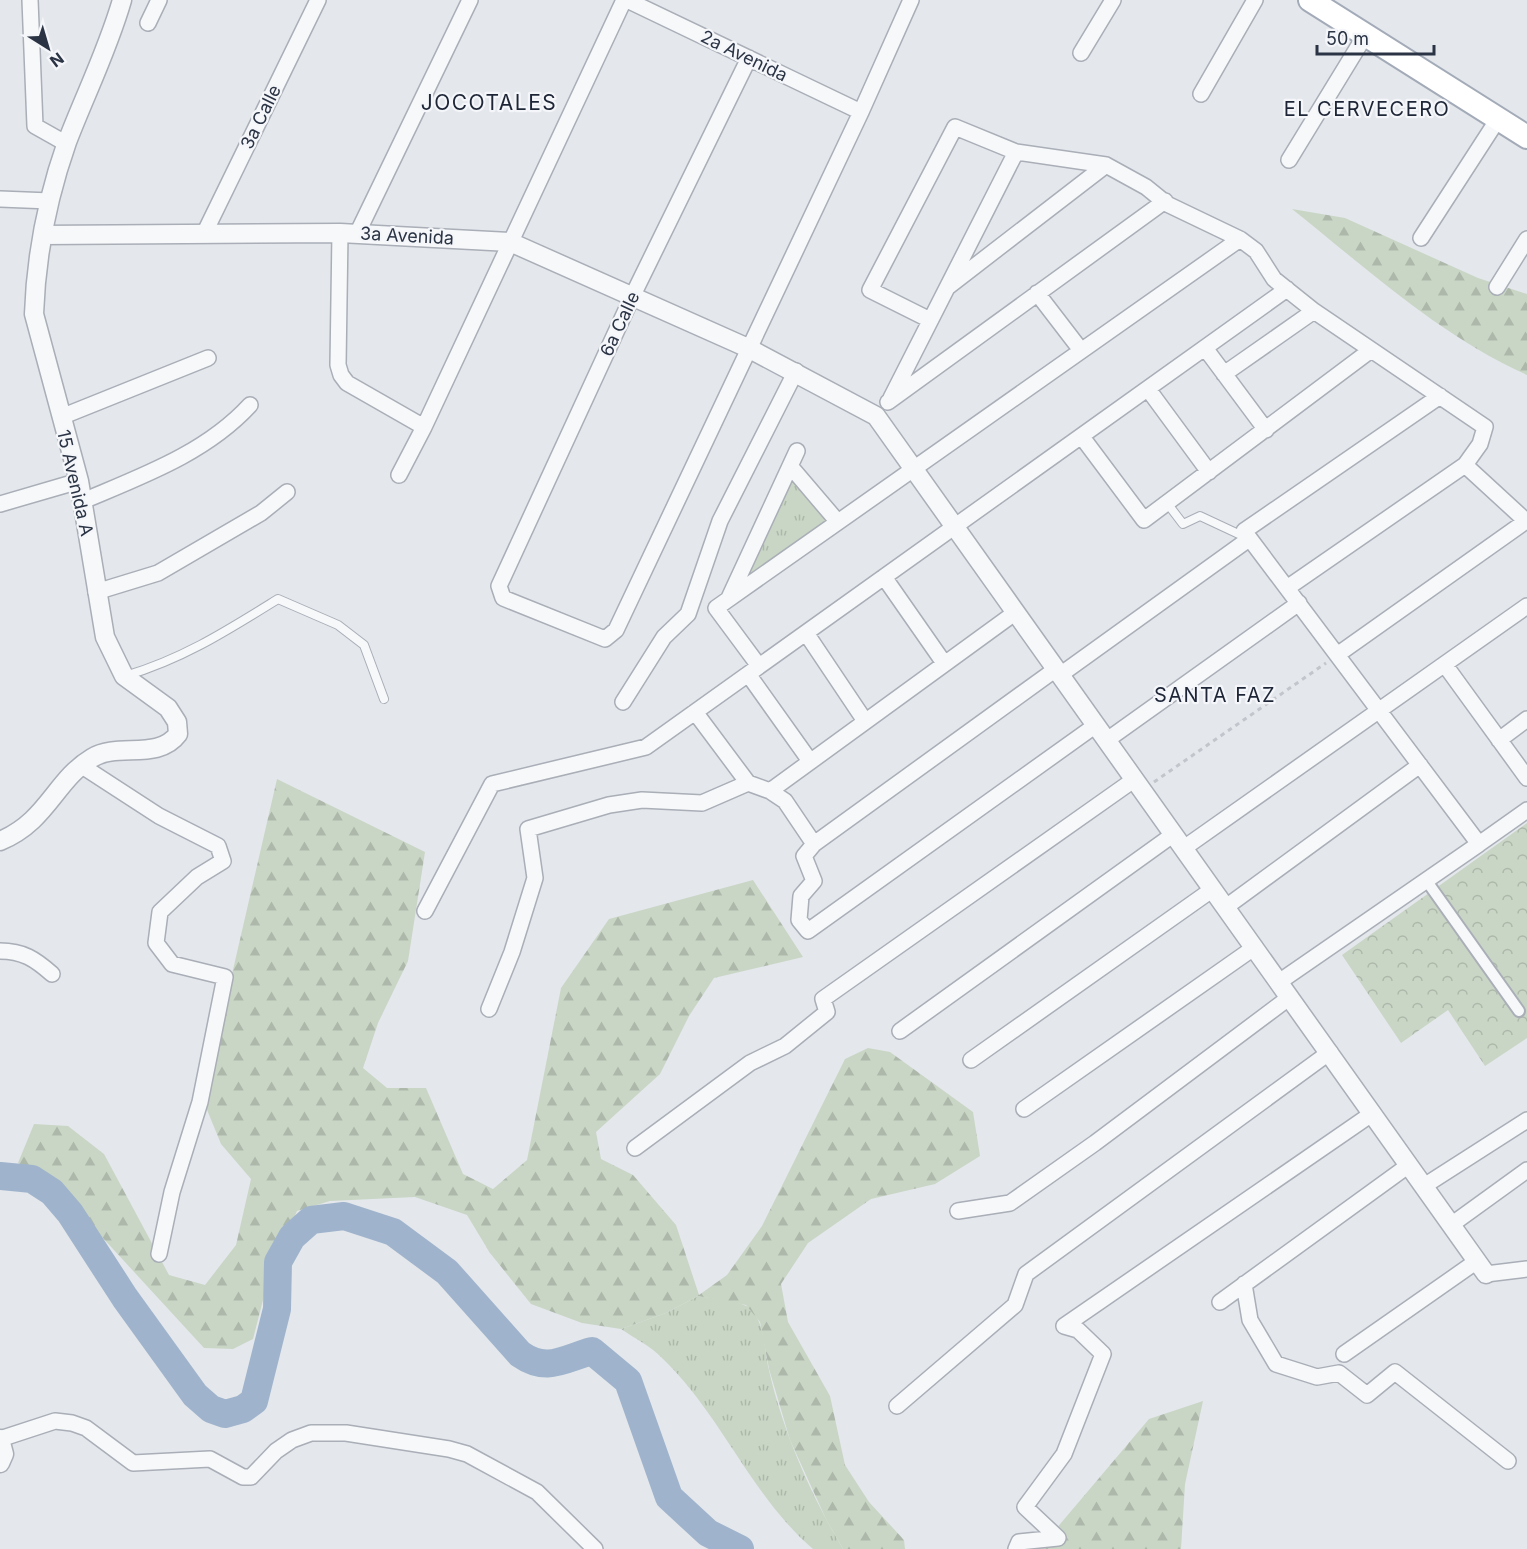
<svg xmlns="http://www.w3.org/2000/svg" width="1527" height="1549" viewBox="0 0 1527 1549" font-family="Inter,sans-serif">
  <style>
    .grass { fill: url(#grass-tufts) }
    .forest { fill: url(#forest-firs) }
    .park { fill: url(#park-crowns) }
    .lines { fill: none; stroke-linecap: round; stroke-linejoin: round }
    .river { stroke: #9fb4cc; stroke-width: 28 }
    .service-casing { stroke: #a9aeb7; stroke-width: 10 }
    .pedestrian-casing { stroke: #a9aeb7; stroke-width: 14 }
    .minor-casing { stroke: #a9aeb7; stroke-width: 18 }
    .tertiary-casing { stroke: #a9aeb7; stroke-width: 21 }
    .primary-casing { stroke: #a3abb8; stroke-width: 26 }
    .path { stroke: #c2c5cb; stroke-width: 3; stroke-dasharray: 4.5 4.5; stroke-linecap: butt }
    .service { stroke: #f7f8fa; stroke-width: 8 }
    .pedestrian { stroke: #f7f8fa; stroke-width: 10 }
    .minor { stroke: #f7f8fa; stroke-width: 15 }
    .tertiary { stroke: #f7f8fa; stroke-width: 18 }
    .primary { stroke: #fff; stroke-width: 22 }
    .labels { text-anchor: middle; stroke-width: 4.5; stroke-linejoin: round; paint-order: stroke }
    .street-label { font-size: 18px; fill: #2b3445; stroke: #f4f6f9 }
    .neighbourhood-label { font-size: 20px; letter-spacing: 1.5px; fill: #1d2536; stroke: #f4f6f9 }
    .quarter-label { font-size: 21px; letter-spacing: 1.5px; fill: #1d2536; stroke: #f4f6f9 }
  </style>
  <defs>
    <pattern id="grass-tufts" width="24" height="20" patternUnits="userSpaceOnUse" patternTransform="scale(1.5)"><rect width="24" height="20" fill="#c9d6c5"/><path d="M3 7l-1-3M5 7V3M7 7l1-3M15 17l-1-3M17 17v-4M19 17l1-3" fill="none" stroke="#adb8ab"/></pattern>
    <pattern id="forest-firs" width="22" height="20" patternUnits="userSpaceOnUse" patternTransform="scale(1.5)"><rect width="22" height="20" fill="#c9d6c5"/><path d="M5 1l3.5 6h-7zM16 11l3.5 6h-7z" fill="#adb8ab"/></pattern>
    <pattern id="park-crowns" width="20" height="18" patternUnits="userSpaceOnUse" patternTransform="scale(1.5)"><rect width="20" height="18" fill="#c9d6c5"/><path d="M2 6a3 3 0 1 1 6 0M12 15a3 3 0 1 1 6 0" fill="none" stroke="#adb8ab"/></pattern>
  </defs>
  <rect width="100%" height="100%" fill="#e4e7ec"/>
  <path class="grass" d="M 791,467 L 837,521 L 728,601 Z
    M 698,1296 C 709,1298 740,1301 748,1307 C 765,1321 764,1346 768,1366 C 782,1430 810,1493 843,1549 L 813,1549 C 751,1496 721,1414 662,1358 C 651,1346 634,1338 621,1329 L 666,1313 Z"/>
  <path class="forest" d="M 1292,209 L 1345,218 L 1478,278 L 1527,294 L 1527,375 C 1440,336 1366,268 1292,209 Z
    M 277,779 L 425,852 L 408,961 L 378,1023 L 363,1068 L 387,1088 L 426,1088 L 463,1174 L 493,1189 L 527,1160 L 561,988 L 609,919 L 753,880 L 803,957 L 714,978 L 689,1016 L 660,1074 L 596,1132 L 601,1159 L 633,1175 L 676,1225 L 699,1295 L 727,1275 L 762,1226 L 845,1059 L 868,1048 L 890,1052 L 973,1112 L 980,1156 L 935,1184 L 871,1199 L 808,1243 L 781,1284 L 788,1322 L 830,1396 L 845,1465 L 869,1502 L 904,1540 L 905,1549 L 843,1549 L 826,1519 L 790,1440 L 769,1369 L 760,1322 L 746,1305 L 698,1296 L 666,1313 L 621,1329 L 582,1323 L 531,1304 L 490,1253 L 467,1215 L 415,1197 L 330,1201 L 297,1211 L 270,1273 L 253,1339 L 233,1349 L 204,1348 L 56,1187 L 18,1163 L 34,1124 L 68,1126 L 104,1154 L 169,1275 L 205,1285 L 236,1245 L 251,1179 L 221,1144 L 203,1100 Z
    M 1203,1401 L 1185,1484 L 1181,1549 L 1039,1549 L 1149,1419 Z"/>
  <path class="park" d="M 1527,823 L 1527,1038 L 1485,1066 L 1448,1010 L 1401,1043 L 1342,955 Z"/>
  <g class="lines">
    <path class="river" d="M 0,1176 L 32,1179 L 52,1192 L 70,1213 L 125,1298 L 195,1395 L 211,1409 L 225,1414 L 243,1409 L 254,1401 L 277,1309 L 278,1262 L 292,1237 L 311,1220 L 344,1216 L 393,1232 L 447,1272 L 520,1354 C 547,1373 563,1359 592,1351 L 628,1381 L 669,1497 L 708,1533 L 740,1549"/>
    <g class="service-casing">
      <path id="service" d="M 1167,503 L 1183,524 L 1200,516 L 1245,537
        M 125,676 C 183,659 228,630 278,599 L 338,625 L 364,645 L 384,699"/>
    </g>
    <g class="pedestrian-casing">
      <path id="pedestrian" d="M 1426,880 L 1519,1011"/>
    </g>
    <g class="minor-casing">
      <path id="minor" d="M 30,0 L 35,126 L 67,144
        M 627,0 L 861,112
        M 148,23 L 159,0
        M 1081,53 L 1113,0
        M 749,58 L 633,295 L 499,586 L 503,598 L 605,639 L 616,630 L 861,112 L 911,0
        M 1201,94 L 1255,0
        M 1289,160 L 1366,34
        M 0,199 L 50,201
        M 340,233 L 338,365 L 341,375 L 347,383 L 424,427
        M 204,234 L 318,0
        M 357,234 L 470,0
        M 1421,238 L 1498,119
        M 949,286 L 1106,165
        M 1497,287 L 1527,239
        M 1037,293 L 1080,349
        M 930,320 L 870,290 L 955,127 L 1016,152 L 1106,165 L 1146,187 L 1167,204 L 1240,239 L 1256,251 L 1274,279 L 1314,311
        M 1205,348 L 1266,430
        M 1224,374 L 1314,311 L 1485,427 L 1480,444 L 1465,465 L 1287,588
        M 1148,389 L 1209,472
        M 891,398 L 1016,152
        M 888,402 L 1165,201
        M 61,417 L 208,358
        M 1082,437 L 1144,520 L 1371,350
        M 791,467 L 837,521
        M 399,475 L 424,427 L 624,0
        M 83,501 C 142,476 206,453 250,405
        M 0,504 L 79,481
        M 884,577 L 944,663
        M 96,592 L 158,573 L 261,513 L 287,492
        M 729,598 L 797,451
        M 806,633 L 865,721
        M 1337,655 L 1526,521 L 1465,465
        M 1445,665 L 1527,778
        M 759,666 L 716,608 L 1240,239
        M 748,674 L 810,761
        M 1060,675 L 1249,539
        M 623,702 L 664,637 L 688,614 L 720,521 L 796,371
        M 695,712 L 748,783 L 770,791 L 1016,612
        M 1107,740 L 1299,603
        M 1499,740 L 1527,719
        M 82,766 L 159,816 L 218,846 L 223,861 L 197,877 L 160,912 L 156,943 L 172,964 L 225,977 L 200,1102 L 172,1192 L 159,1254
        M 770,791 L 785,801 L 814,844 L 804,856 L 814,881 L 801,896 L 799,920 L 808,931 L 1096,725
        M 814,844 L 1056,669
        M 1479,844 L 1527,810
        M 1184,848 L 1527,606
        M 1226,907 L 1420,765
        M 425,911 L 492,784 L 646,747 L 1287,289
        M 0,951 C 23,951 35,959 52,974
        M 1279,982 L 1479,844 L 1244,531 L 1440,396
        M 489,1009 L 512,952 L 535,878 L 528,829 L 609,805 L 642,800 L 702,803 L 748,783
        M 900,1031 L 1174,834
        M 971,1060 L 1213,889
        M 1024,1109 L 1255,947
        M 635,1148 L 750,1063 L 785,1046 L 827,1012 L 823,999 L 1135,779
        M 1424,1186 L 1527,1120
        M 958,1211 L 1010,1203 L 1095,1143 L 1290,997
        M 1451,1225 L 1527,1170
        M 1486,1274 L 1527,1269
        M 1244,1284 L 1250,1320 L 1276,1364 L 1317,1377 L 1339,1373 L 1367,1395 L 1395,1372 L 1508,1461
        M 1220,1302 L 1409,1165
        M 1064,1326 L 1373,1113
        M 1344,1354 L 1477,1261
        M 897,1406 L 1015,1305 L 1026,1274 L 1330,1052
        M 0,1439 L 55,1421 L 72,1423 L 86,1428 L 133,1463 L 210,1459 L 243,1477 L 251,1477 L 276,1451 L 292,1440 L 311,1433 L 346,1433 L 449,1449 L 467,1454 L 537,1492 L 595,1549
        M 1016,1549 L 1019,1542 L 1058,1538 L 1025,1507 L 1064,1454 L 1103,1354 L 1078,1330 L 1064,1326"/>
    </g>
    <g class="tertiary-casing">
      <path id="tertiary" d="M 43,235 L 340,233 L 510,242 L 748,348 L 876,416 L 1486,1274
        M 0,841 C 48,821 55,780 92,758 C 118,742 158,761 178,734 L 177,722 L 168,708 L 124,676 L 105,637 L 79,481 L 34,314 C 36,256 48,196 67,142 C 85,95 108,49 122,0
        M 0,1439 L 4,1454 L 0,1463"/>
    </g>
    <g class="primary-casing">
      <path id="primary" d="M 1310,0 L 1527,137"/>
    </g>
    <path class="path" d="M 1154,782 L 1326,663"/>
    <use href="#service" class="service"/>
    <use href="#pedestrian" class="pedestrian"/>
    <use href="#minor" class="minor"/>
    <use href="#tertiary" class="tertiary"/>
    <use href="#primary" class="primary"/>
  </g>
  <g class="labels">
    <g class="street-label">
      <text transform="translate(744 56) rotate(26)" y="6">2a Avenida</text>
      <text transform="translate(261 117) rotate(-64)" y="6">3a Calle</text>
      <text transform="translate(407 236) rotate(3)" y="6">3a Avenida</text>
      <text transform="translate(620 324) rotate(-65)" y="6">6a Calle</text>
      <text transform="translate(75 483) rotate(77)" y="6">15 Avenida A</text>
    </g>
    <g class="neighbourhood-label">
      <text x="1367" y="116">EL CERVECERO</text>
      <text x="1215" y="702">SANTA FAZ</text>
    </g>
    <g class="quarter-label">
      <text x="489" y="110">JOCOTALES</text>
    </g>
  </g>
  <g transform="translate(48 48) rotate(143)" stroke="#f4f6f9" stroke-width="4.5" paint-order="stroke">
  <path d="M0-4.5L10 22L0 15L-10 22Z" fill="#2b3445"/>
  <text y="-9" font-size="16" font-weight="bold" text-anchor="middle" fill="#2b3445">N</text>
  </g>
  <path d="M1317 45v9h117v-9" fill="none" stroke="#2b3445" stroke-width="3"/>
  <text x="1326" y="45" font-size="18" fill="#2b3445" stroke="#f4f6f9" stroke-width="4.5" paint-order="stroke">50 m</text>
</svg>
